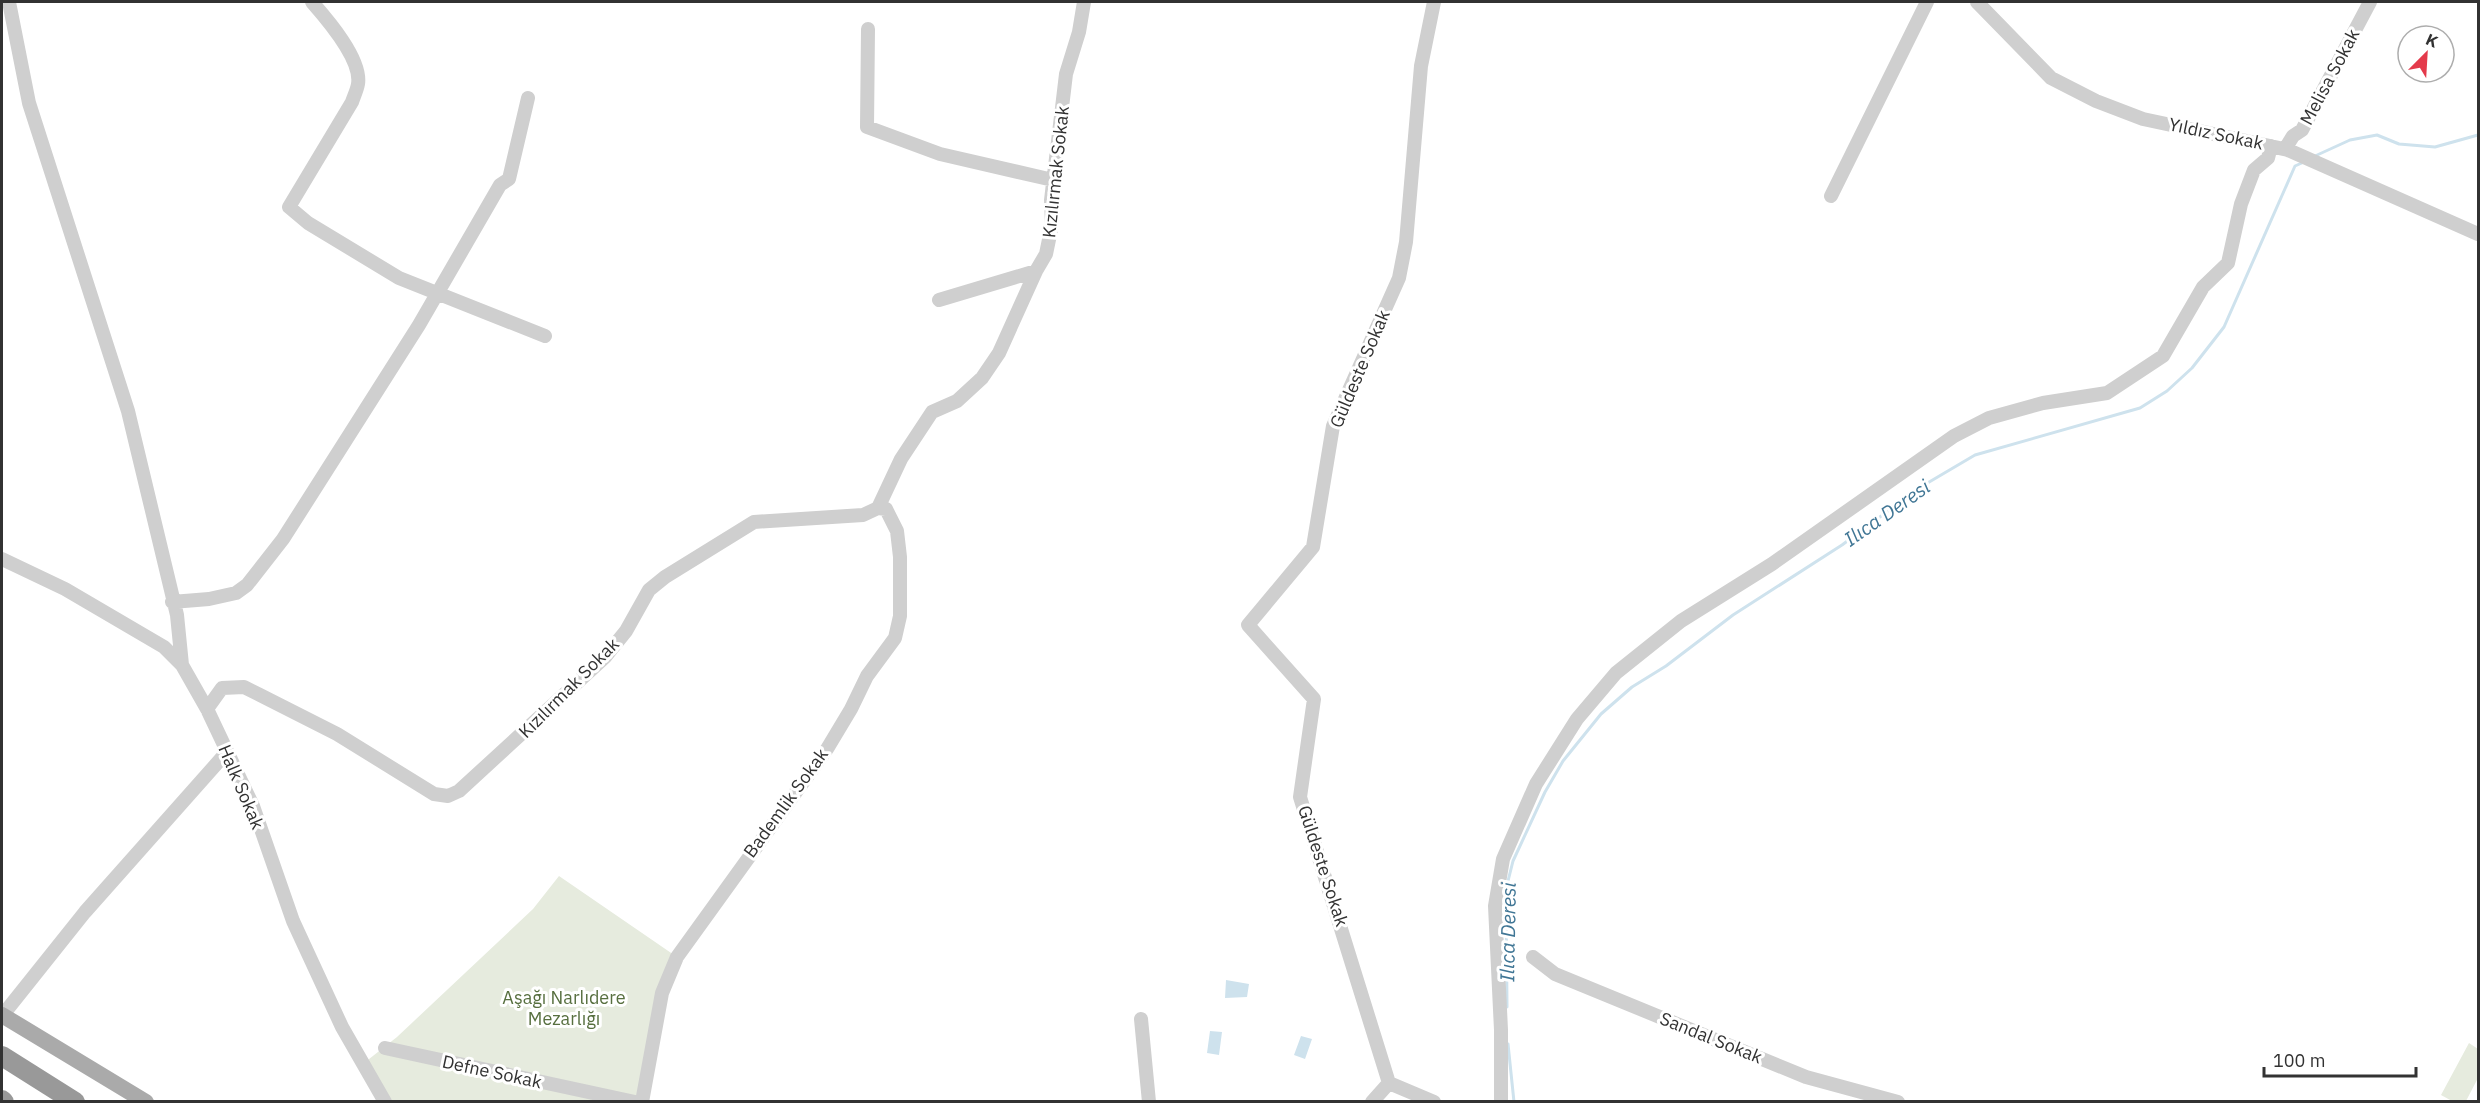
<svg xmlns="http://www.w3.org/2000/svg" width="2480" height="1103" viewBox="0 0 2480 1103" font-family="'IBM Plex Sans',sans-serif">
  <style>
    .green { fill: #e6ebde }
    .water { fill: #cee2ed }
    .lines { fill: none; stroke-linecap: round; stroke-linejoin: round }
    .stream { stroke: #cee2ed; stroke-width: 3 }
    .minor { stroke: #cfcfcf; stroke-width: 14 }
    .major { stroke: #aaa; stroke-width: 16 }
    .highway { stroke: #999; stroke-width: 20 }
    .labels { text-anchor: middle; stroke-width: 6; stroke-linejoin: round; paint-order: stroke }
    .street-label { font-size: 18px; fill: #323232; stroke: #fff }
    .park-label { font-size: 18px; fill: #576f3f; stroke: #fff }
    .water-label { font-size: 20px; font-style: italic; fill: #407695; stroke: #fff }
  </style>
  <rect width="100%" height="100%" fill="#fff"/>
  <path class="green" d="M 559,876 L 677,957 L 642,1101 L 385,1101 L 364,1063 L 397,1037 L 533,909 Z
    M 2469,1043 L 2478,1049 L 2478,1078 L 2466,1101 L 2452,1101 L 2441,1095 Z"/>
  <path class="water" d="M 1226,980 L 1249,984 L 1247,997 L 1225,998 Z
    M 1210,1031 L 1222,1032 L 1219,1055 L 1207,1053 Z
    M 1301,1036 L 1312,1039 L 1305,1059 L 1294,1055 Z"/>
  <g class="lines">
    <path class="stream" d="M 2315,156 L 2350,140 L 2377,135 L 2399,144 L 2435,147 L 2478,135
      M 1507,1007 L 1506,889 L 1513,861 L 1545,792 L 1563,761 L 1601,714 L 1632,687 L 1666,666 L 1733,615 L 1842,545 L 1919,488 L 1975,455 L 2140,408 L 2167,391 L 2192,368 L 2224,327 L 2295,166 L 2304,162
      M 1508,1044 L 1514,1102"/>
    <path class="minor" d="M 9,2 L 29,103 L 128,411 L 177,615 L 182,665
      M 312,2 C 327,19 362,59 358,84 C 357,90 354,96 352,102 L 289,207 L 308,223 L 399,278 L 545,336
      M 1977,2 L 2051,78 L 2096,101 L 2143,119 L 2288,150 L 2478,234
      M 868,29 L 867,127 L 940,154 L 1053,180
      M 2285,149 L 2293,136 L 2302,130 L 2370,2
      M 1831,196 L 1927,2
      M 939,300 L 1036,271
      M 2,559 L 65,589 L 164,647 L 182,665 L 207,709 L 253,806 L 293,921 L 342,1027 L 385,1102
      M 172,602 L 209,599 L 236,593 L 247,585 L 283,539 L 339,451 L 419,325 L 500,185 L 509,179 L 528,98
      M 207,709 L 222,688 L 244,687 L 260,695 L 337,734 L 434,794 L 448,796 L 459,791 L 605,657 L 626,631 L 649,590 L 665,577 L 754,522 L 863,515 L 878,508 L 901,459 L 932,412 L 957,401 L 982,378 L 999,353 L 1036,271 L 1046,254 L 1052,225 L 1051,200 L 1066,74 L 1079,32 L 1084,2
      M 1533,957 L 1555,974 L 1806,1077 L 1898,1102
      M 2,1016 L 85,912 L 227,752
      M 1141,1019 L 1149,1102
      M 385,1048 L 635,1102
      M 1389,1083 L 1434,1102
      M 642,1102 L 662,993 L 677,957 L 827,749 L 851,709 L 867,676 L 895,638 L 900,616 L 900,557 L 897,531 L 886,509 L 878,508
      M 1372,1102 L 1389,1083 L 1300,797 L 1314,699 L 1248,625 L 1313,547 L 1333,426 L 1399,278 L 1406,242 L 1421,66 L 1434,2
      M 1501,1102 L 1501,1030 L 1495,906 L 1503,859 L 1536,784 L 1577,719 L 1616,673 L 1681,621 L 1772,564 L 1954,436 L 1989,418 L 2043,403 L 2107,393 L 2163,356 L 2203,287 L 2228,263 L 2241,204 L 2254,170 L 2268,158 L 2271,146"/>
    <path class="major" d="M 2,1015 L 146,1102"/>
    <path class="highway" d="M 2,1056 L 75,1102
      M 2,1100 L 4,1102"/>
  </g>
  <g class="labels">
    <g class="street-label">
      <text transform="translate(2330 77) rotate(-62)" y="6">Melisa Sokak</text>
      <text transform="translate(2216 134) rotate(12)" y="6">Yıldız Sokak</text>
      <text transform="translate(1056 172) rotate(-84)" y="6">Kızılırmak Sokak</text>
      <text transform="translate(1360 369) rotate(-67)" y="6">Güldeste Sokak</text>
      <text transform="translate(569 688) rotate(-45)" y="6">Kızılırmak Sokak</text>
      <text transform="translate(241 787) rotate(67)" y="6">Halk Sokak</text>
      <text transform="translate(786 803) rotate(-54)" y="6">Bademlik Sokak</text>
      <text transform="translate(1323 866) rotate(72)" y="6">Güldeste Sokak</text>
      <text transform="translate(1711 1038) rotate(22)" y="6">Sandal Sokak</text>
      <text transform="translate(492 1072) rotate(12)" y="6">Defne Sokak</text>
    </g>
    <g class="park-label">
      <text x="564" y="1004">Aşağı Narlıdere<tspan x="564" dy="21">Mezarlığı</tspan></text>
    </g>
    <g class="water-label">
      <text transform="translate(1887 513) rotate(-35)" y="7">Ilıca Deresi</text>
      <text transform="translate(1508 932) rotate(-89)" y="7">Ilıca Deresi</text>
    </g>
  </g>
  <rect width="2480" height="1103" fill="none" stroke="#323232" stroke-width="6"/>
  <g transform="translate(2426 54) rotate(24)"><circle r="28" fill="#ffffff" stroke="#adadad" stroke-width="1.5"/>
  <path d="M0-4.5L10 22L0 15L-10 22Z" fill="#e43a4b"/>
  <text y="-9" font-size="16" font-weight="bold" text-anchor="middle" fill="#323232">K</text>
  </g>
  <path d="M2264 1067v9h152v-9" fill="none" stroke="#323232" stroke-width="3"/>
  <text x="2273" y="1067" font-size="18" fill="#323232" stroke="#ffffff" stroke-width="4.5" paint-order="stroke">100 m</text>
</svg>
